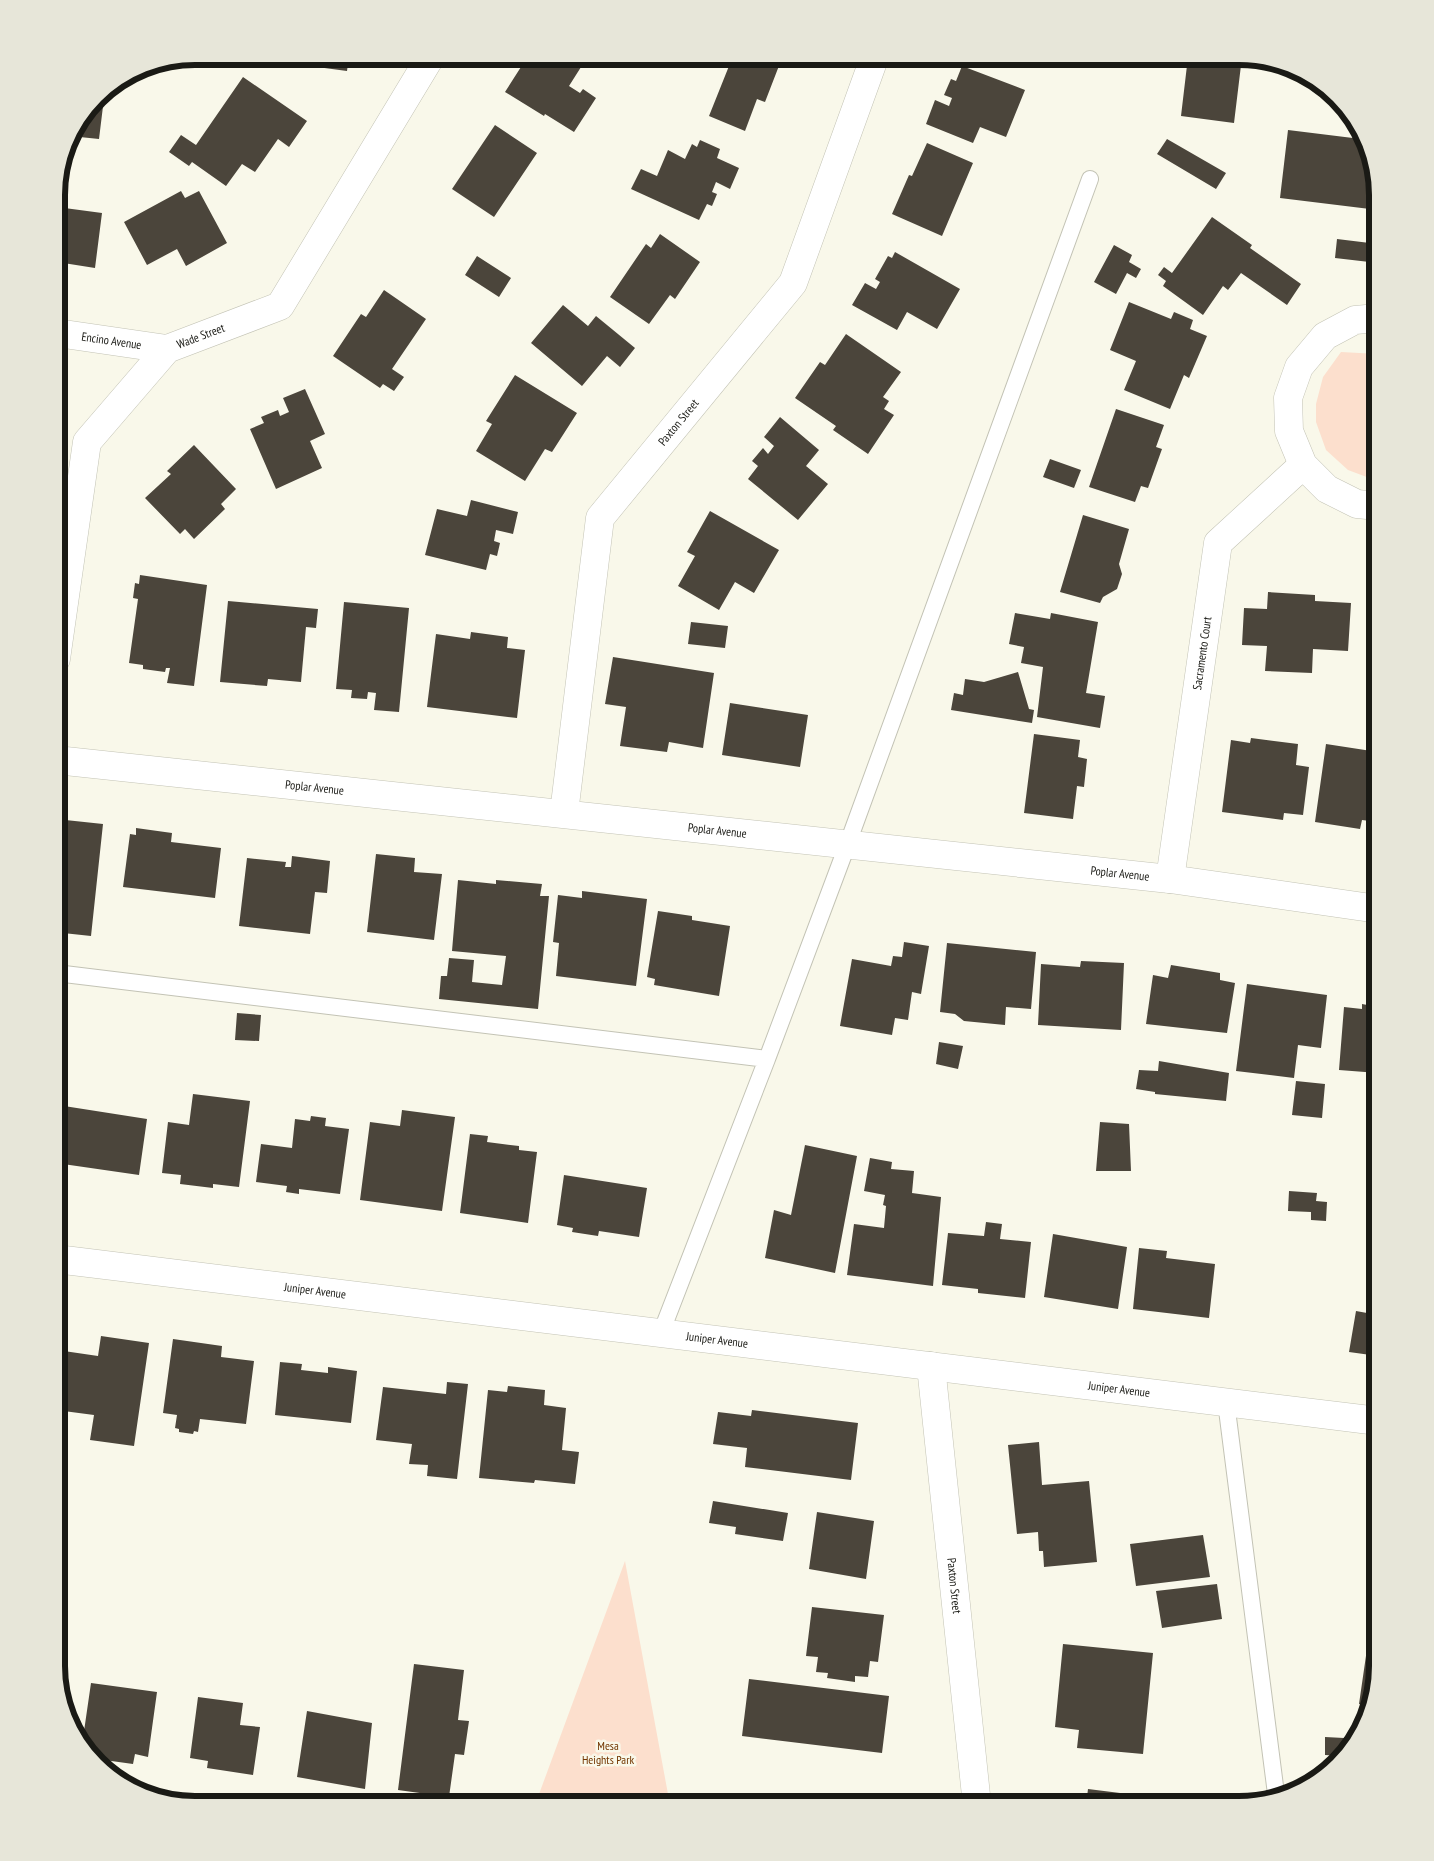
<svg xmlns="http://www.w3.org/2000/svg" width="1434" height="1861" viewBox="0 0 1434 1861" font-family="'PT Sans Narrow',sans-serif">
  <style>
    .green { fill: #fcdfcd }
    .building { fill: #4b453b }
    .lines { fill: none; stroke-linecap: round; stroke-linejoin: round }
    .service-casing { stroke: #c3c3b5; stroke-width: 18 }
    .minor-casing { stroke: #c3c3b5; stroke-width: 29 }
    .service { stroke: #fff; stroke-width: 16 }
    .minor { stroke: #fff; stroke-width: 28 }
    .labels { text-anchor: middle; stroke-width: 5; stroke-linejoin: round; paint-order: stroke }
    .street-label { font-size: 12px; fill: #1a1a15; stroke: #f9f8ea }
    .park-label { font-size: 12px; fill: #723600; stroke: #f9f8ea }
    .rim { fill: none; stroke: #1a1a15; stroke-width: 6 }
  </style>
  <rect width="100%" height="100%" fill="#f9f8ea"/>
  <path class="green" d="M 1341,352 L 1378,354 L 1378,479 L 1372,479 L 1348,470 L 1326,450 L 1316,422 L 1316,404 L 1323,377 Z
    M 625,1561 L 670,1805 L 535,1805 Z"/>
  <path class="building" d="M 288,56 L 349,56 L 347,71 L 287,63 Z
    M 528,56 L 588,56 L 569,86 L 580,93 L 583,89 L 596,98 L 574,132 L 545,114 L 544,116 L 505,92 Z
    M 733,56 L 777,56 L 782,58 L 765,102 L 757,99 L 745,131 L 709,116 Z
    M 1188,57 L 1242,57 L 1234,123 L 1181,116 Z
    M 962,66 L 1025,90 L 1006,137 L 980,127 L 973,143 L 926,124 L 935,100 L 949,106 L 952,98 L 944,95 L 951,79 L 956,81 Z
    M 243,77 L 307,121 L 289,147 L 278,139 L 255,172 L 242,164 L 226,186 L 192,162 L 189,166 L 169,152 L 181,135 L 196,145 Z
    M 105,90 L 99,139 L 70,136 L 103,91 Z
    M 495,125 L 537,153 L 494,217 L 452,189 Z
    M 1288,130 L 1361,139 L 1378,195 L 1378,210 L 1280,198 Z
    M 1167,139 L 1226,173 L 1216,189 L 1157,154 Z
    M 700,140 L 720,149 L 717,158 L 739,168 L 730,189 L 716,182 L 712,192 L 717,194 L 712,206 L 707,204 L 699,220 L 631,189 L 641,169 L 657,176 L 668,150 L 685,159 L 692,144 L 697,147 Z
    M 927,143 L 973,163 L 942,236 L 892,214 L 909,175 L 912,176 Z
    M 181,191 L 185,198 L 199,191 L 227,243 L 186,266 L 177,249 L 147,265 L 124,222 Z
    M 57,207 L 102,213 L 95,268 L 57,262 Z
    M 1212,217 L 1252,245 L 1250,248 L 1301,284 L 1287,305 L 1241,273 L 1228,290 L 1223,286 L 1203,315 L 1163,286 L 1166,281 L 1158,275 L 1164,267 L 1172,273 Z
    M 660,234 L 700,262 L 675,299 L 670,295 L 649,324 L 610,297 L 646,244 L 651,248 Z
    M 1337,239 L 1378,244 L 1378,263 L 1335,258 Z
    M 1114,245 L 1132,255 L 1129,262 L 1141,269 L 1136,278 L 1127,273 L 1116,294 L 1094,282 Z
    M 895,252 L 960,289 L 937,329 L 907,312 L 897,330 L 852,305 L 865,283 L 876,289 L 880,282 L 875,279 L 888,256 L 892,258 Z
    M 477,256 L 511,278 L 499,297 L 465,275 Z
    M 384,290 L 426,319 L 392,369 L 404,377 L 394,391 L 383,384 L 380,388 L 333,356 L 361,314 L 366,317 Z
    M 1129,302 L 1171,319 L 1174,312 L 1193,320 L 1190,329 L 1207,336 L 1189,378 L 1184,375 L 1170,409 L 1124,390 L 1136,361 L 1110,350 Z
    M 563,305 L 588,326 L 596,316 L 635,348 L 620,367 L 607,356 L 582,386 L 531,343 Z
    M 846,334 L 901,372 L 883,397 L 889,401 L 884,409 L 894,415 L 868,454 L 833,430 L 836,426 L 795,398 L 820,362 L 825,365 Z
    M 515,375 L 577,413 L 552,452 L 545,449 L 525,481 L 476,451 L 492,424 L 486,421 Z
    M 305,389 L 325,434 L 310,441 L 322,468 L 276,489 L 250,429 L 264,423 L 261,417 L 278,410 L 280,416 L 289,412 L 283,398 Z
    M 1116,409 L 1164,425 L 1156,447 L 1162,449 L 1148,488 L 1141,486 L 1135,502 L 1089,487 Z
    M 780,417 L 819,450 L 806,466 L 828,484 L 798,520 L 748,479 L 758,466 L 752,461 L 763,448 L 768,454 L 774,446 L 764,437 Z
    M 194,445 L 236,489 L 221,504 L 225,509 L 194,539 L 185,529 L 180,534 L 145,498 L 171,474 L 167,471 Z
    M 1050,459 L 1081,470 L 1074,488 L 1043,477 Z
    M 471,500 L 518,512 L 513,534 L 496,530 L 494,541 L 500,543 L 497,556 L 490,554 L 486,570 L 425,555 L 437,509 L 467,516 Z
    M 710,511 L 779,550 L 754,593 L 735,582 L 719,610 L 678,586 L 695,556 L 687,552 Z
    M 1083,515 L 1129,529 L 1119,564 L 1122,574 L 1117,589 L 1103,597 L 1100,603 L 1060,592 Z
    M 140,575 L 207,585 L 194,686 L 167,683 L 170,668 L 166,668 L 165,672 L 143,669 L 143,665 L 129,663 L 138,599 L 133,598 L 135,583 L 139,584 Z
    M 1268,592 L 1315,595 L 1315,601 L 1351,603 L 1348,651 L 1313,649 L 1312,673 L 1265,671 L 1267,646 L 1242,645 L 1244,608 L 1267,609 Z
    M 228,601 L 318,609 L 316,628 L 306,627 L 301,682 L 268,679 L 267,686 L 220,682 Z
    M 344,602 L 409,608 L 399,712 L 374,710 L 376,693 L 368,692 L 367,699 L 351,698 L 352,690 L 336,689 Z
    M 1015,613 L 1050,619 L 1051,613 L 1098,622 L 1086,693 L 1105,696 L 1100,728 L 1037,717 L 1043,667 L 1021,663 L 1024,647 L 1009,644 Z
    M 691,622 L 728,626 L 725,648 L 688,644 Z
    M 471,632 L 508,637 L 507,648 L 525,650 L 517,718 L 427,707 L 436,634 L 470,639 Z
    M 613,657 L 714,673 L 703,748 L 669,742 L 667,752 L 620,746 L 626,707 L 605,704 Z
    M 1018,672 L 1029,709 L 1034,710 L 1032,723 L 951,710 L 954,693 L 963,695 L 965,679 L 984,682 Z
    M 730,703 L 808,715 L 800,767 L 722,755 Z
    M 1034,734 L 1080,740 L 1078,757 L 1087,759 L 1084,787 L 1077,786 L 1073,819 L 1024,813 Z
    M 1251,738 L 1298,744 L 1296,765 L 1309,767 L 1303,815 L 1284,813 L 1283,820 L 1222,812 L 1231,740 L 1250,743 Z
    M 1326,744 L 1378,752 L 1378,822 L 1362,820 L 1360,829 L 1315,822 Z
    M 56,819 L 103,824 L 91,936 L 63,933 L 65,909 L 56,909 Z
    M 136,828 L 172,833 L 171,842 L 221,848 L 215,898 L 123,887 L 130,834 L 136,835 Z
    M 376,854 L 415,858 L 414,872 L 442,874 L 434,940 L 367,932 Z
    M 292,856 L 330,861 L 327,893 L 315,892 L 310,934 L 239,926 L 247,858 L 286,862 L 285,867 L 291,867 Z
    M 458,880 L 496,884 L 496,880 L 542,884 L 540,896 L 549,896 L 538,1009 L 439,999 L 441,976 L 447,976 L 449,958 L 474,960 L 472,982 L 502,985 L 506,956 L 452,951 Z
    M 582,891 L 647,899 L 636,986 L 556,976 L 559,943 L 553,942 L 558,895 L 582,898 Z
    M 658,911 L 692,916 L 692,920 L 730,926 L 719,996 L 654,985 L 655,979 L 647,977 Z
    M 904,942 L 929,946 L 921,994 L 912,992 L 908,1020 L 895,1018 L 892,1035 L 840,1026 L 852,959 L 891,966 L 893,956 L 902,957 Z
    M 947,943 L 1036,952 L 1031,1009 L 1006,1007 L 1005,1025 L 964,1021 L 955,1014 L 940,1012 Z
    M 1081,961 L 1124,963 L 1121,1030 L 1038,1025 L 1041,964 L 1080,967 Z
    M 1171,965 L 1220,973 L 1220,980 L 1235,983 L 1227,1033 L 1146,1024 L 1153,975 L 1168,978 Z
    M 1247,984 L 1327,995 L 1321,1048 L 1298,1045 L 1294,1078 L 1236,1071 Z
    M 1362,1004 L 1378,1007 L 1378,1073 L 1339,1070 L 1344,1007 L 1362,1009 Z
    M 237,1013 L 261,1015 L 259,1041 L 235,1040 Z
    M 939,1042 L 963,1046 L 958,1069 L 936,1064 Z
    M 1159,1061 L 1229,1073 L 1226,1101 L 1155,1094 L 1155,1092 L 1136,1089 L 1139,1070 L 1158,1071 Z
    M 1296,1081 L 1325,1084 L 1322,1118 L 1292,1115 Z
    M 193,1094 L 250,1101 L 239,1187 L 213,1184 L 213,1188 L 180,1184 L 181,1175 L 162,1173 L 168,1122 L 189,1125 Z
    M 64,1106 L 147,1119 L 139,1175 L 56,1163 Z
    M 402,1110 L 455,1117 L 442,1211 L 360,1200 L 370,1122 L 400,1126 Z
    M 311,1116 L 326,1118 L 325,1126 L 349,1129 L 340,1194 L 299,1189 L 299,1194 L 286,1192 L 287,1186 L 256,1182 L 261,1144 L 292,1148 L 295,1119 L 310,1121 Z
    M 1100,1122 L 1129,1124 L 1131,1171 L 1096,1171 Z
    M 470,1134 L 488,1136 L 487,1142 L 519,1146 L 519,1150 L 537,1152 L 528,1223 L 460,1213 Z
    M 805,1145 L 857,1156 L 835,1273 L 765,1258 L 774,1210 L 791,1215 Z
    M 870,1158 L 892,1162 L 891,1169 L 914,1171 L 912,1193 L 941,1197 L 933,1286 L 847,1275 L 854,1224 L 884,1228 L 886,1206 L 883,1205 L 885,1195 L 864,1191 Z
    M 564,1175 L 647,1188 L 639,1237 L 599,1231 L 598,1236 L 572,1232 L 573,1228 L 557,1225 Z
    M 1289,1191 L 1317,1193 L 1316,1201 L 1327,1202 L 1326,1221 L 1311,1220 L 1311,1212 L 1288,1211 Z
    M 1375,1221 L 1378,1221 L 1378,1288 L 1369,1287 Z
    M 986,1222 L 1002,1224 L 1000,1239 L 1031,1242 L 1025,1298 L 978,1293 L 978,1289 L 942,1285 L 948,1233 L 984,1236 Z
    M 1053,1234 L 1127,1247 L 1118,1309 L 1044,1297 Z
    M 1139,1248 L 1167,1251 L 1166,1258 L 1215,1264 L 1209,1318 L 1133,1309 Z
    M 1356,1311 L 1378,1315 L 1378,1356 L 1349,1352 Z
    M 101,1336 L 149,1343 L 134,1446 L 90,1440 L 94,1415 L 56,1410 L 57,1350 L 98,1356 Z
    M 173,1339 L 222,1346 L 221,1357 L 254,1361 L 246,1424 L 200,1419 L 198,1432 L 194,1431 L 193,1434 L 179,1432 L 179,1429 L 175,1428 L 177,1415 L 163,1413 Z
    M 280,1362 L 302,1364 L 301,1370 L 328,1373 L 328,1367 L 357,1371 L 351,1423 L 275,1415 Z
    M 447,1382 L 468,1384 L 457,1479 L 427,1476 L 428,1465 L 409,1464 L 412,1444 L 376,1440 L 383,1387 L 446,1394 Z
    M 508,1386 L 545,1390 L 544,1405 L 566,1408 L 562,1450 L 579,1452 L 575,1484 L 535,1480 L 534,1483 L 479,1478 L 488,1390 L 507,1392 Z
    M 752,1410 L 858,1423 L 851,1480 L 745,1467 L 747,1448 L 713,1444 L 718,1412 L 751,1416 Z
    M 1039,1442 L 1042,1485 L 1089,1481 L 1097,1562 L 1044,1567 L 1043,1551 L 1039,1551 L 1038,1532 L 1017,1534 L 1008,1445 Z
    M 1376,1493 L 1378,1493 L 1378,1542 L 1369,1540 Z
    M 713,1501 L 788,1513 L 783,1541 L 735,1534 L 736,1527 L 709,1523 Z
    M 817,1512 L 874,1521 L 866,1579 L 809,1569 Z
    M 1203,1535 L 1210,1577 L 1136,1586 L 1130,1544 Z
    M 1217,1584 L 1222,1619 L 1162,1628 L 1156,1591 Z
    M 812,1607 L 884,1615 L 878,1662 L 870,1661 L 868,1677 L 855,1676 L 855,1682 L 827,1678 L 828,1673 L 816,1672 L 818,1657 L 806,1656 Z
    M 1377,1610 L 1378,1610 L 1378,1629 L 1374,1628 Z
    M 1368,1642 L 1378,1644 L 1378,1666 L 1367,1706 L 1359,1704 Z
    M 1063,1644 L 1153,1653 L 1143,1754 L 1077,1748 L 1079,1730 L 1055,1727 Z
    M 414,1664 L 464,1670 L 458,1720 L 469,1721 L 464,1755 L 455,1754 L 449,1797 L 398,1790 Z
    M 749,1679 L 889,1696 L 882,1753 L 742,1736 Z
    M 91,1683 L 157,1692 L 148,1757 L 135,1754 L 133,1764 L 97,1759 L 95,1758 L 96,1753 L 89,1752 L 82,1745 Z
    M 198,1697 L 243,1703 L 240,1725 L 260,1727 L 253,1775 L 207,1768 L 208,1761 L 190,1758 Z
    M 307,1711 L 372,1723 L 365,1789 L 297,1777 Z
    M 1325,1737 L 1344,1738 L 1343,1752 L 1340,1756 L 1325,1755 Z
    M 1088,1789 L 1128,1794 L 1127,1805 L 1086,1805 Z"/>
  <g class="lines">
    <g class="service-casing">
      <path id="service" d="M 56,973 L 767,1059 L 661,1333
        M 767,1059 L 848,843 L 1090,179
        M 1226,1402 L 1276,1794"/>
    </g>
    <g class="minor-casing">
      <g id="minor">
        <path id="s1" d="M 57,333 L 167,349"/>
        <path d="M 1378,506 L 1357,504 L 1327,489 L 1303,465 L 1289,431 L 1288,398 L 1299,367 L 1325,336 L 1355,320 L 1378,318"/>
        <path id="s2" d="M 56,659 L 87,442 L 167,349 L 280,306 L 431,56"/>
        <path id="s3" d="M 56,760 L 1170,879 L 1378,909"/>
        <path id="s4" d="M 564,813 L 600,518 L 793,283 L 875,56"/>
        <path id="s5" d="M 1170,879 L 1218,543 L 1303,465"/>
        <path id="s6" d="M 56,1259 L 1378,1421"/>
        <path id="s7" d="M 931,1366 L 977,1805"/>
      </g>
    </g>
    <use href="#service" class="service"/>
    <use href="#minor" class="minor"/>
  </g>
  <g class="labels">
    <g class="street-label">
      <text dy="4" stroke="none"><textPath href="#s2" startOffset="378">Wade Street</textPath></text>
      <text dy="4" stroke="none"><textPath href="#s1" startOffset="55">Encino Avenue</textPath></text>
      <text dy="4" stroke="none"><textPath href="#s4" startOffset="421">Paxton Street</textPath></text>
      <text dy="4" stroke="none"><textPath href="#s5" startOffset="228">Sacramento Court</textPath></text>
      <text dy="4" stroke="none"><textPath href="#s3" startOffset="260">Poplar Avenue</textPath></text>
      <text dy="4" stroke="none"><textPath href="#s3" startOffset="665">Poplar Avenue</textPath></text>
      <text dy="4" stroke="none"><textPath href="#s3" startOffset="1070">Poplar Avenue</textPath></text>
      <text dy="4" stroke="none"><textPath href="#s6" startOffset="261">Juniper Avenue</textPath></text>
      <text dy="4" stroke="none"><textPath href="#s6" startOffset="666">Juniper Avenue</textPath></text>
      <text dy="4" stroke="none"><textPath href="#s6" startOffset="1071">Juniper Avenue</textPath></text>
      <text dy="4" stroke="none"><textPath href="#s7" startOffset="221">Paxton Street</textPath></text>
    </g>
    <g class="park-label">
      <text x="608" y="1750">Mesa<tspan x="608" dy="14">Heights Park</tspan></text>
    </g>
  </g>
  <path d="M0 0H1434V1861H0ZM195 65H1239A130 130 0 0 1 1369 195V1666A130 130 0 0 1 1239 1796H195A130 130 0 0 1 65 1666V195A130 130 0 0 1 195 65Z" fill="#e7e6d9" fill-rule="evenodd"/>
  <path class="rim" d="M195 65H1239A130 130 0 0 1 1369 195V1666A130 130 0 0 1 1239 1796H195A130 130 0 0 1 65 1666V195A130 130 0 0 1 195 65Z"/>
</svg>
